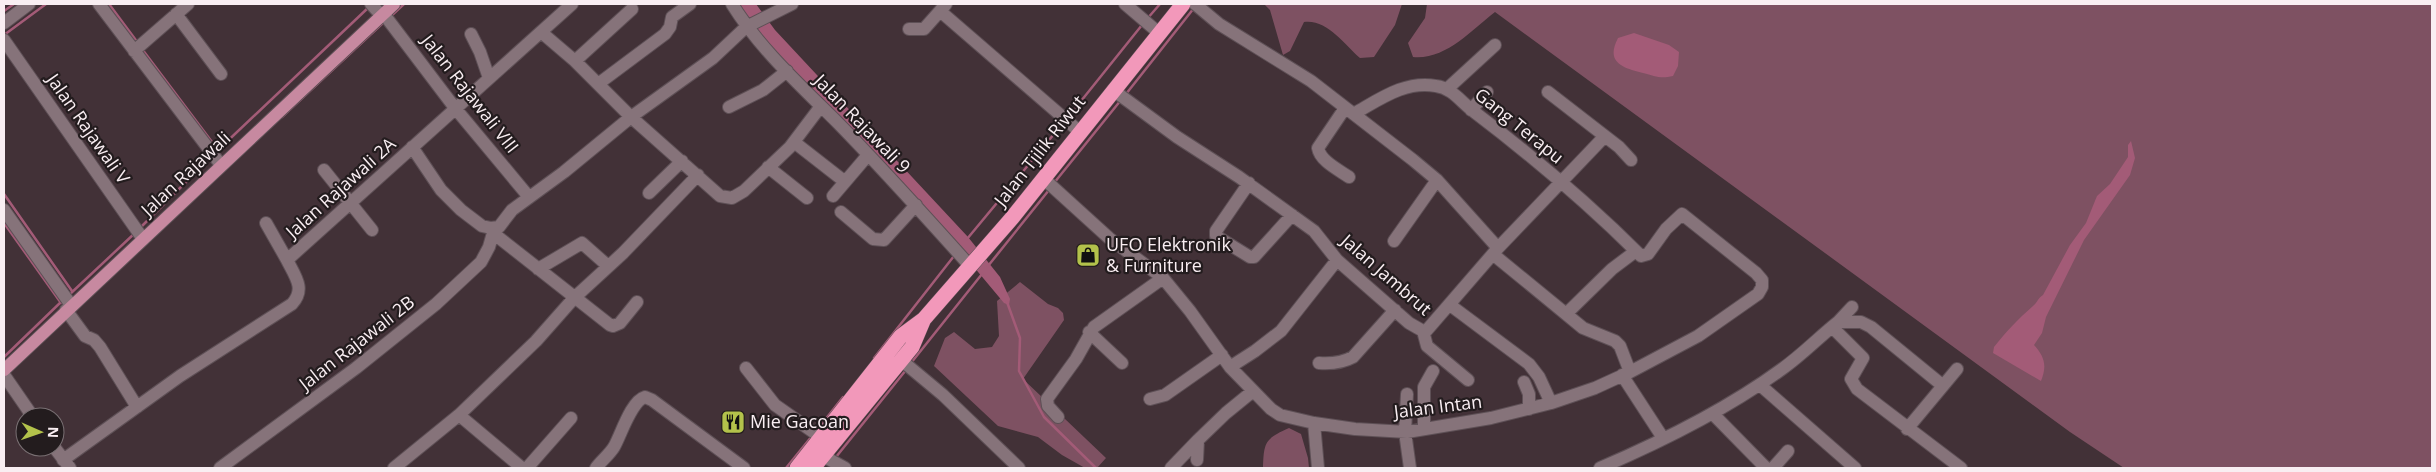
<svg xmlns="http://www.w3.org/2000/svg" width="2436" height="472" viewBox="0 0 2436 472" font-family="'Open Sans',sans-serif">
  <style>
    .green { fill: #7e5162 }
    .water { fill: #a35b77 }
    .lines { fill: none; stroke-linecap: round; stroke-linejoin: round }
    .stream { stroke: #a35b77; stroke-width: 2.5 }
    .minor-casing { stroke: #5e5056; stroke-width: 14 }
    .major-casing { stroke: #5e5056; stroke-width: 14 }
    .highway-casing { stroke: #5e5056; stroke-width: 16 }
    .minor { stroke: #86737a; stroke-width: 12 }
    .major { stroke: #c789a0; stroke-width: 12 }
    .highway { stroke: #f298ba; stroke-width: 15 }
    .labels { text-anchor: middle; stroke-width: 4.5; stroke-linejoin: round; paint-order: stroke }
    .street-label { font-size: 18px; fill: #f9eef2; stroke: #231c1e }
    .poi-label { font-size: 18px; fill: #f9eef2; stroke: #231c1e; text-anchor: start }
  </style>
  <rect width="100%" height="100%" fill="#423137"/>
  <path class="green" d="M 1264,4 L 1402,4 L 1395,25 L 1374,57 L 1360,58 C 1344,44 1327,19 1304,22 L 1290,51 L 1283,55 L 1270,10 Z
    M 1427,4 L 2432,4 L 2432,468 L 2124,468 L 2070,432 L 1495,12 C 1470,31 1446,60 1413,57 L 1408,43 L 1425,18 Z
    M 1020,282 L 1048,304 L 1058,308 L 1063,313 L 1064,320 L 1023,379 L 1106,458 L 1097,468 L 1085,468 L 1062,455 L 1038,437 L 998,426 L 934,366 L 945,338 L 954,332 L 975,349 L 992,347 L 999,336 L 997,301 Z
    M 1289,428 L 1301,434 L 1308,458 L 1309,468 L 1263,468 C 1264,443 1264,439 1289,428 Z"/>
  <path class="water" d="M 735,4 L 756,4 L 775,30 L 968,237 L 1000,277 L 1010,299 L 1009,305 L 1004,303 L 958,248 L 763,43 Z
    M 1634,33 L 1669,45 L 1679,52 L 1678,66 L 1673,76 C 1660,79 1655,76 1643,73 C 1623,68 1605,63 1618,38 Z
    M 2131,141 L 2135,158 L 2130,175 L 2084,240 L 2046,317 L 2042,333 L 2034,345 C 2045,357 2047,366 2041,381 L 1993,353 L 1994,347 C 2006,332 2018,319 2033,306 C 2037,303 2038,298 2043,295 L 2070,245 L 2086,223 L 2097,196 L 2110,184 L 2128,157 L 2128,145 Z"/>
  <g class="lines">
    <path class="stream" d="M 109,4 L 138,43
      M 4,11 L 14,4
      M 390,17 L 404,4
      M 1147,19 L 1160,4
      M 4,35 L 46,4
      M 142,49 L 218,150
      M 1126,94 L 1194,8
      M 1069,116 L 1142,25
      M 282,117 L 384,22
      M 217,151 L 369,7
      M 1054,183 L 1121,100
      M 4,194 L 72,291
      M 4,223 L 61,303
      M 141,227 L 211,157
      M 967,239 L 1064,122
      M 988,266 L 1049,190
      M 70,294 L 135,233
      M 1007,302 L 1020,338 L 1019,371 L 1044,417 L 1096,468
      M 4,357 L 62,301
      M 874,358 L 954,256
      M 911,363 L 982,274
      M 817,430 L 843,397
      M 836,457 L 906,370
      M 786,468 L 812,436"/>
    <g class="minor-casing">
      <path id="minor" d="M 99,4 L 221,165
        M 371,4 L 381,15
        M 732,4 C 760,49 800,85 838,123 C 883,169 927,218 970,266
        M 946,4 L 940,11 L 1080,132
        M 1125,4 L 1159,33
        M 383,13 L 455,108 L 529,197
        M 176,14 L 221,74
        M 4,23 L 29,4
        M 909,29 L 924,29 L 940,11
        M 541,32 L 575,61 L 631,117 L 720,196 L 732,198 L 744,191 L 790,147 L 821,106
        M 471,34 L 480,52 L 489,78
        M 4,40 L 143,239
        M 134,51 L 188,4
        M 575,61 L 632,9
        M 598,84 L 665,34 L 670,27 L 672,17 L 690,4
        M 1447,89 L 1495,45
        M 1113,90 L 1177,137 L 1239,177 L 1314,231 L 1337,260 L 1409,323 L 1423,331 L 1427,330 L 1498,248 L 1437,180 L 1413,160 L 1311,81 L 1219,24 L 1195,4
        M 1548,92 L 1619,147 L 1631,160
        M 729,107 L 763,90 L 787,71
        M 1345,108 L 1318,148 C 1320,161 1339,170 1349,177
        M 1471,110 L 1487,92
        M 794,142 L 844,181
        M 412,147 L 441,190 L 461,210 L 482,226 L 491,228 L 499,227 L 512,210 L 564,172 L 631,117 L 713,58 L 746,27 L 792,4
        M 768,167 L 807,198
        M 324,170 L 372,230
        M 1044,179 L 1109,238 L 1163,278 L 1190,311 L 1230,367 L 1271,409 L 1280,415 L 1314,423 L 1355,429 L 1407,432 L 1491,418 L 1551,403 L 1595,388 L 1630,372 L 1698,336 L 1758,294 L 1762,287 L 1762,280 L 1756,273 L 1682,214 L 1666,229 L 1648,254 L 1641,256 C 1589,204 1531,155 1473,111 C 1461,102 1452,88 1436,86 C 1406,80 1380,99 1355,113
        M 1249,183 L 1216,231 L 1216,236 L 1250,257 L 1254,257 L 1292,215
        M 649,193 L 682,161
        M 833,196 L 868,155
        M 4,210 L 71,305
        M 841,212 L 873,239 L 884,240 L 916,205
        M 266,223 L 287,260
        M 493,233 L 610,325 L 613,326 L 620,323 L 637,302
        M 1394,241 L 1437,180
        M 1498,248 L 1605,136
        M 1494,255 L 1583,328 L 1615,341 L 1620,346 L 1630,372
        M 538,269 L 582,243 L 608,266
        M 1450,305 L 1529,364 L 1539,377 L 1551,403
        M 66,310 L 85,336 L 94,340 L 100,347 L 137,407
        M 1566,314 L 1612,269 L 1636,251
        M 1838,322 L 1852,307
        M 1832,327 L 1863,358 L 1851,379 L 1857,389 L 1961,468
        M 1423,331 L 1427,346 L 1468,380
        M 1089,332 L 1122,363
        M 901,360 L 943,395 L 1019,468
        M 1319,363 C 1332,364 1342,363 1353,357 L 1395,310
        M 1230,367 L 1255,351 L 1281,331 L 1337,260
        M 746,368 L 775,405 L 822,438
        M 4,375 L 33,417
        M 1622,375 L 1663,438
        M 1524,382 L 1529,394 L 1529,409
        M 1760,385 L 1855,468
        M 1407,394 L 1405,432 L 1410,468
        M 1150,399 L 1165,395 L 1222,355
        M 1713,414 L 1766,468
        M 459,415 L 522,468
        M 1058,417 L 1048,406 L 1047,399 L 1076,359 L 1094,327 L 1163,278
        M 1314,423 L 1318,468
        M 1424,428 L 1424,387 L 1433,371
        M 1907,429 L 1957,369
        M 54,447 L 70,468
        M 823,456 L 845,468
        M 63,460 L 180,376 L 292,304 C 306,289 295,276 287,260 L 572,4
        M 1197,460 L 1198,440 L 1226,413 L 1253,391
        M 220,468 L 356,368 L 436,304 L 481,262 L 489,247 L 493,233 L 491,228
        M 394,468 L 459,415 L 536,341 L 574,298 L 623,253 L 698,175
        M 527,468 L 571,418
        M 596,468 C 601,461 609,455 614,447 C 621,435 631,401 645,397 L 652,400 L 744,468
        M 1171,468 L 1198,440
        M 1600,468 C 1663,441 1726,410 1782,369 C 1802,355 1819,337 1838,322 L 1861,322 L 1871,327 L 1942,385
        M 1773,468 L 1788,451"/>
    </g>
    <g class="major-casing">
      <path id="major" d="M 4,370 L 394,4"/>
    </g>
    <g class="highway-casing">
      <path id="highway" d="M 797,468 L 901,336 L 924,319 L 1012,218 L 1183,4
        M 813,468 L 912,347 L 923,321"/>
    </g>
    <use href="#minor" class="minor"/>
    <use href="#major" class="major"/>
    <use href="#highway" class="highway"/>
  </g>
  <defs>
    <g id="shop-square" transform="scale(1.25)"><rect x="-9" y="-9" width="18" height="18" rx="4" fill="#b3c24b" stroke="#231c1e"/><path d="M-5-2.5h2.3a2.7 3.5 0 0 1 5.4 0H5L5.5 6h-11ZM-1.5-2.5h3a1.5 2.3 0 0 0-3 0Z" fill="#111"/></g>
    <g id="restaurant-square" transform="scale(1.25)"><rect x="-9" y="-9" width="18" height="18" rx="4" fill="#b3c24b" stroke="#231c1e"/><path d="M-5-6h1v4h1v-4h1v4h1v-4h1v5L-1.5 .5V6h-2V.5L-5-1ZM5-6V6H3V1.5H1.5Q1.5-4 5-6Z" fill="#111"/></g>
  </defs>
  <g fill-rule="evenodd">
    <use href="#shop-square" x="1088" y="255"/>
    <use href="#restaurant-square" x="733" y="422"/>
  </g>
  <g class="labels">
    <g class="street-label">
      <text transform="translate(470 94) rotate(52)" y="6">Jalan Rajawali VIII</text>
      <text transform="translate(862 124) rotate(46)" y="6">Jalan Rajawali 9</text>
      <text transform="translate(1519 126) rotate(39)" y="6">Gang Terapu</text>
      <text transform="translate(88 129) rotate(55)" y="6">Jalan Rajawali V</text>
      <text transform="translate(1040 151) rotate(-52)" y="6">Jalan Tjilik Riwut</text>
      <text transform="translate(186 174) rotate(-43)" y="6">Jalan Rajawali</text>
      <text transform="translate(341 188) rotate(-42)" y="6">Jalan Rajawali 2A</text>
      <text transform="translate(1386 275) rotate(41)" y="6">Jalan Jambrut</text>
      <text transform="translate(357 343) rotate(-38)" y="6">Jalan Rajawali 2B</text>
      <text transform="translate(1438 407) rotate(-7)" y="6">Jalan Intan</text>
    </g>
    <g class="poi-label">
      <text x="1106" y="251">UFO Elektronik<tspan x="1106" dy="21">&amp; Furniture</tspan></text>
      <text x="750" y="428">Mie Gacoan</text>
    </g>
  </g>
  <rect width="2436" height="472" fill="none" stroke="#f9eef2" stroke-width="10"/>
  <g transform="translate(40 432) rotate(92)"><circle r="24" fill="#231c1e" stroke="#797073"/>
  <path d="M0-4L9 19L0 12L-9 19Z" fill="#b3c24b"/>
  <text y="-8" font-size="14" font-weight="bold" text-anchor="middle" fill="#f9eef2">N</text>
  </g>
</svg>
